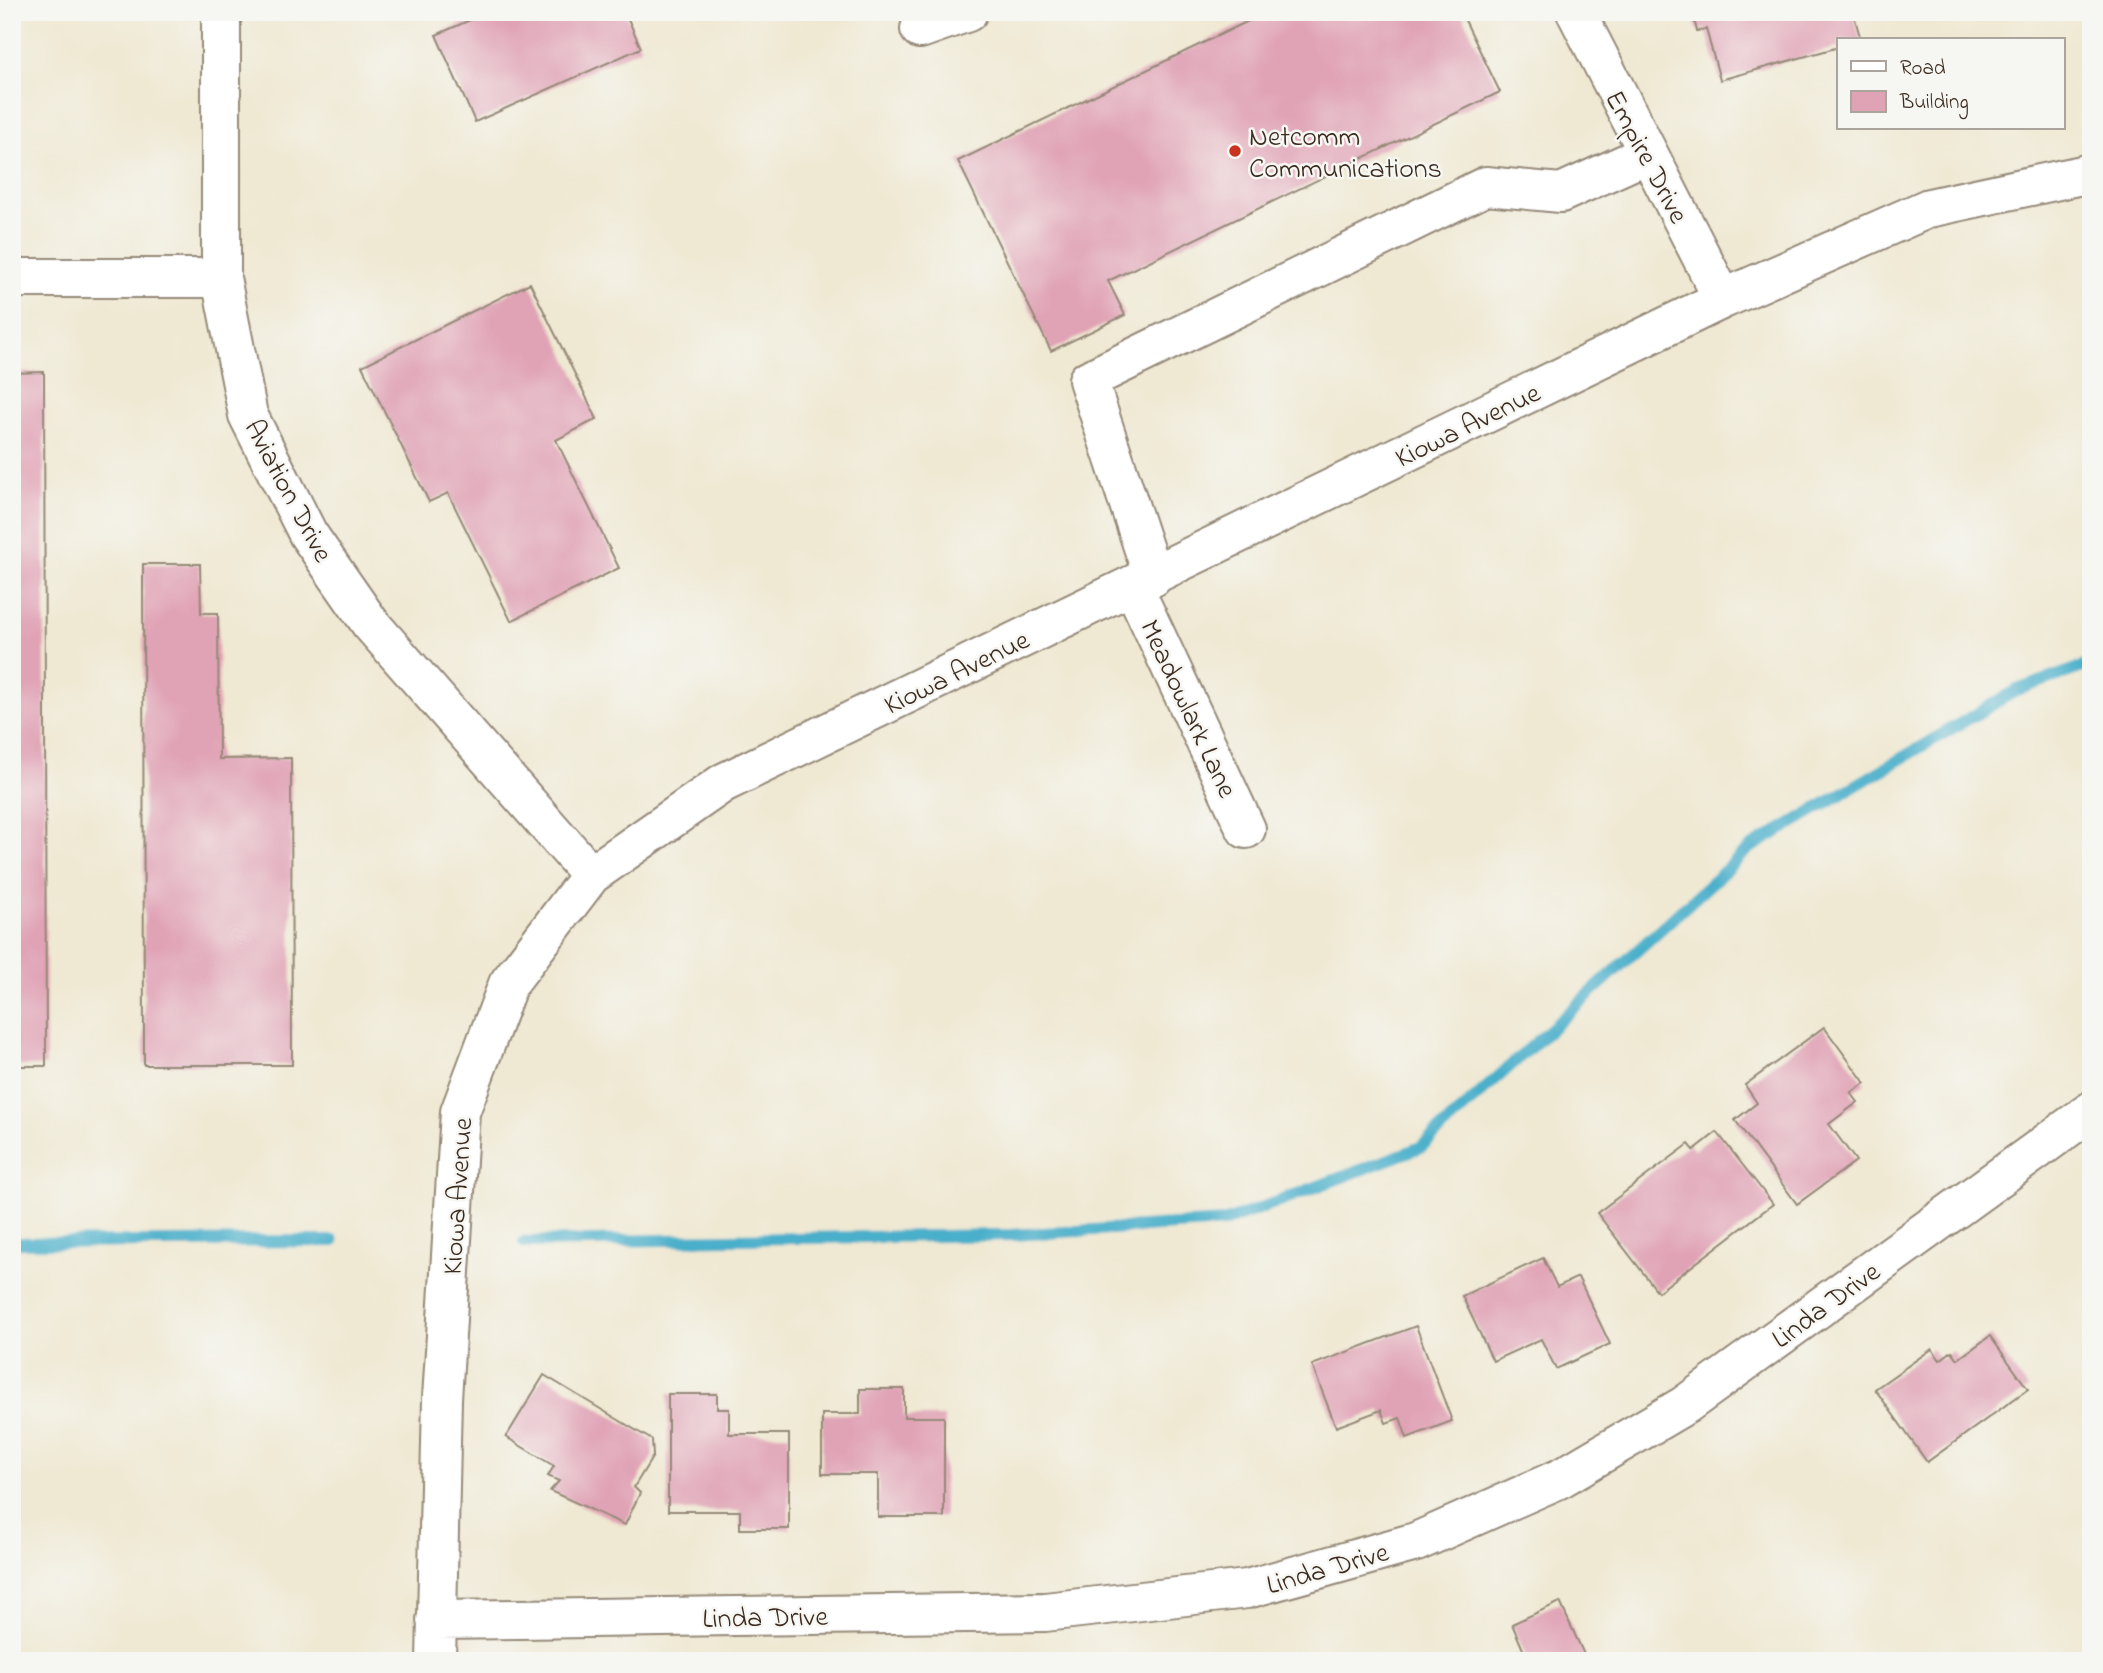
<svg xmlns="http://www.w3.org/2000/svg" width="2103" height="1673" viewBox="0 0 2103 1673" font-family="'Indie Flower',sans-serif">
  <style>
    .lines { fill: none; stroke-linecap: round; stroke-linejoin: round }
    .stream { stroke: #4aafca; stroke-width: 12 }
    .building { fill: #e0a3b5 }
    .minor-casing { stroke: #958978; stroke-width: 42 }
    .minor { stroke: #fff; stroke-width: 38 }
    .poi-dot { fill: #c8321e; stroke: #f6f6f2; stroke-width: 2.5 }
    .labels { text-anchor: middle; stroke-width: 5; stroke-linejoin: round; paint-order: stroke }
    .poi-label { font-size: 28px; fill: #3b2a1e; stroke: #f6f6f2; text-anchor: start }
    .street-label { font-size: 28px; fill: #3b2a1e; stroke: #f6f6f2 }
  </style>
  <rect width="100%" height="100%" fill="#f6f6f2"/>
  <filter id="ink" filterUnits="userSpaceOnUse"><feTurbulence type="fractalNoise" baseFrequency=".0143" numOctaves="2"/><feDisplacementMap in="SourceGraphic" scale="14" xChannelSelector="R" yChannelSelector="G"/><feConvolveMatrix kernelMatrix="1 2 1 2 8 2 1 2 1" color-interpolation-filters="sRGB"/></filter>
  <filter id="wash" filterUnits="userSpaceOnUse"><feTurbulence type="fractalNoise" baseFrequency=".00686" numOctaves="4" result="noise"/><feDisplacementMap in="SourceGraphic" scale="28" xChannelSelector="R" yChannelSelector="G"/><feGaussianBlur stdDeviation="1.57" result="paint"/><feColorMatrix in="noise" values="0 0 0 0 0 0 0 0 0 0 0 0 0 0 0 0 0 1.4 0 .05"/><feComposite in="paint" operator="in"/></filter>
  <g filter="url(#wash)">
    <rect width="100%" height="100%" fill="#efe8d2"/>
    <g class="lines">
      <path class="stream" d="M 524,1242 L 1012,1235 L 1224,1222 L 1421,1147 L 1750,848 L 2017,690 L 2091,664
        M 12,1243 L 333,1241"/>
    </g>
    <g id="blocks">
      <path class="building" d="M 488,12 L 625,12 L 641,48 L 475,122 L 436,35 Z
        M 1267,12 L 1461,12 L 1500,92 L 1108,281 L 1125,315 L 1051,351 L 958,161 Z
        M 1692,12 L 1853,12 L 1861,40 L 1839,40 L 1839,47 L 1720,80 L 1706,29 L 1697,31 Z
        M 530,283 L 597,419 L 556,440 L 619,568 L 511,621 L 448,493 L 429,502 L 362,366 Z
        M 44,372 L 46,1066 L 12,1066 L 12,373 Z
        M 143,564 L 200,564 L 201,613 L 218,613 L 219,759 L 291,758 L 292,1065 L 144,1065 Z
        M 1824,1027 L 1865,1083 L 1851,1093 L 1858,1102 L 1829,1124 L 1856,1161 L 1797,1204 L 1735,1120 L 1757,1103 L 1745,1085 Z
        M 1717,1132 L 1773,1204 L 1658,1292 L 1597,1213 L 1689,1144 L 1694,1150 Z
        M 1543,1258 L 1557,1287 L 1578,1277 L 1610,1344 L 1556,1369 L 1541,1339 L 1493,1361 L 1462,1296 Z
        M 1416,1326 L 1452,1421 L 1407,1438 L 1400,1418 L 1386,1423 L 1381,1410 L 1336,1427 L 1312,1365 Z
        M 1990,1336 L 2028,1389 L 1927,1462 L 1875,1389 L 1932,1349 L 1940,1360 L 1952,1351 L 1958,1359 Z
        M 544,1375 L 652,1440 L 653,1456 L 634,1487 L 640,1493 L 625,1525 L 550,1491 L 559,1481 L 548,1476 L 554,1466 L 506,1437 Z
        M 860,1389 L 904,1389 L 904,1417 L 944,1417 L 944,1517 L 878,1517 L 878,1474 L 822,1474 L 822,1414 L 860,1414 Z
        M 668,1394 L 717,1394 L 717,1409 L 729,1409 L 729,1434 L 789,1434 L 789,1529 L 740,1529 L 740,1511 L 668,1511 Z
        M 1560,1602 L 1587,1661 L 1528,1661 L 1512,1624 Z"/>
    </g>
  </g>
  <g filter="url(#ink)">
    <use href="#blocks" fill-opacity="0" stroke="#958978" stroke-width="2"/>
    <g class="lines">
      <g class="minor-casing">
        <path id="minor" d="M 221,12 L 221,278 L 248,415 L 308,534 L 370,623 L 591,875
          M 1576,12 L 1723,299
          M 920,29 L 968,12
          M 12,278 L 221,278
          M 1153,577 L 1088,380 L 1486,186 L 1561,193 L 1647,154
          M 1133,586 L 1246,829
          M 436,1620 L 1045,1612 L 1247,1589 L 1416,1542 L 1561,1478 L 1685,1405 L 2091,1111
          M 436,1661 L 442,1399 L 460,1112 L 508,984 L 591,875 L 723,783 L 1723,299 L 1929,208 L 2091,173"/>
      </g>
      <use href="#minor" class="minor"/>
    </g>
  </g>
  <circle class="poi-dot" cx="1235" cy="151" r="7"/>
  <g class="labels">
    <g class="poi-label">
      <text x="1249" y="145">Netcomm<tspan x="1249" dy="32">Communications</tspan></text>
    </g>
    <g class="street-label">
      <text transform="translate(1648 156) rotate(62)" y="10">Empire Drive</text>
      <text transform="translate(1467 424) rotate(-26)" y="10">Kiowa Avenue</text>
      <text transform="translate(290 490) rotate(62)" y="10">Aviation Drive</text>
      <text transform="translate(956 671) rotate(-26)" y="10">Kiowa Avenue</text>
      <text transform="translate(1190 708) rotate(65)" y="10">Meadowlark Lane</text>
      <text transform="translate(456 1196) rotate(-86)" y="10">Kiowa Avenue</text>
      <text transform="translate(1825 1304) rotate(-36)" y="10">Linda Drive</text>
      <text transform="translate(1327 1567) rotate(-16)" y="10">Linda Drive</text>
      <text transform="translate(765 1616) rotate(-1)" y="10">Linda Drive</text>
    </g>
  </g>
  <rect width="2103" height="1673" fill="none" stroke="#f6f6f2" stroke-width="42"/>
  <rect x="1837" y="38" width="228" height="91" fill="#f6f6f2" stroke="#aba49d" stroke-width="2"/>
  <rect x="1851" y="61" width="35" height="10" fill="#ffffff" stroke="#aba49d" stroke-width="2"/>
  <text x="1900" y="74" font-size="21" fill="#3b2a1e">Road</text>
  <rect x="1851" y="91" width="35" height="21" fill="#e0a3b5" stroke="#aba49d" stroke-width="2"/>
  <text x="1900" y="108" font-size="21" fill="#3b2a1e">Building</text>
</svg>
